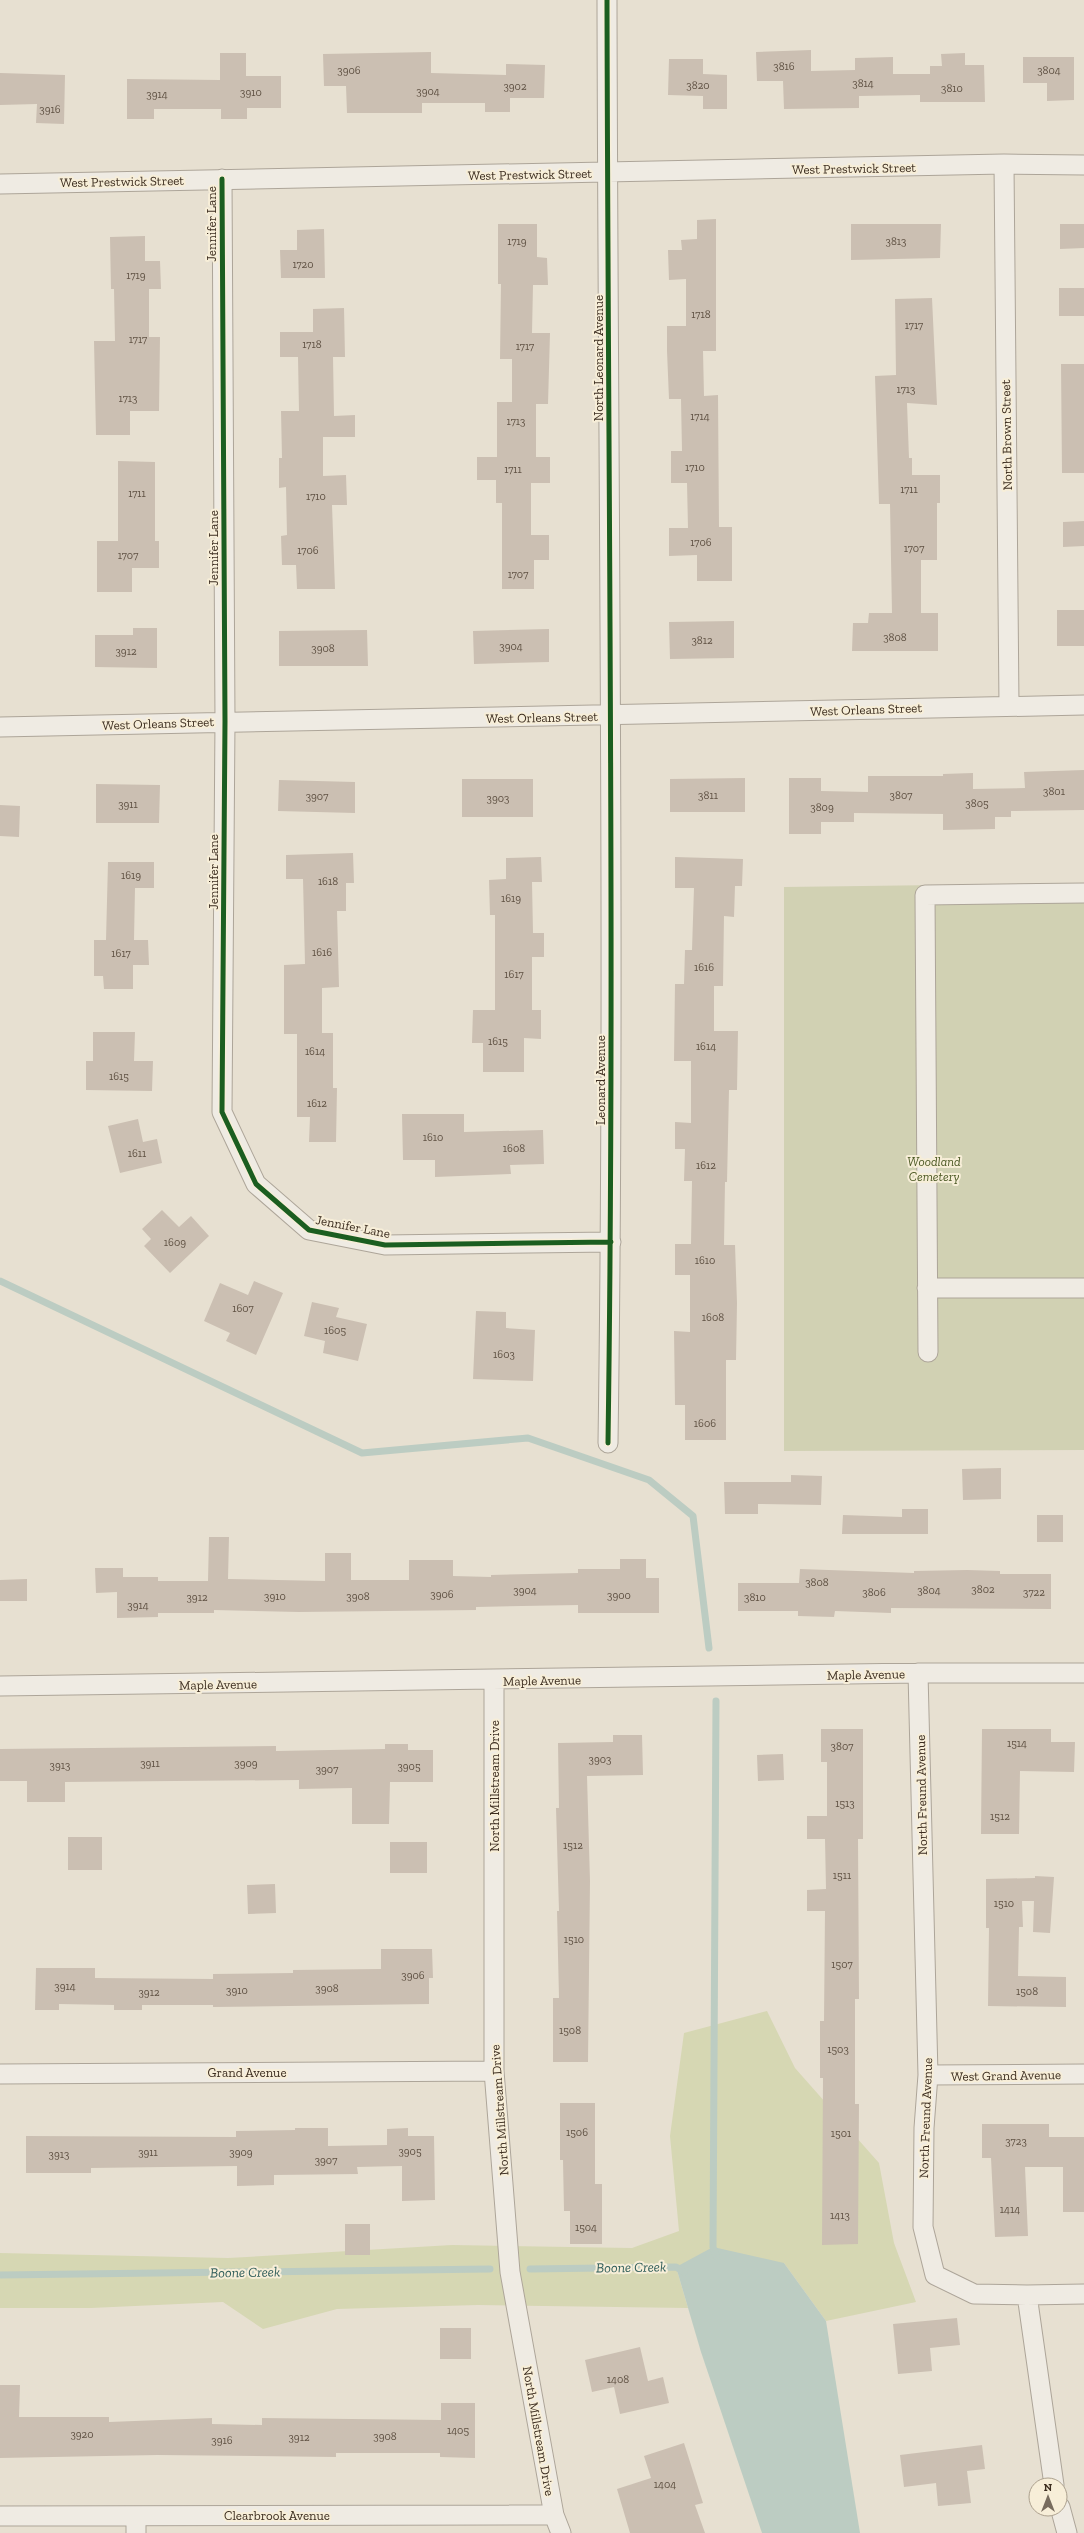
<svg xmlns="http://www.w3.org/2000/svg" width="1084" height="2533" viewBox="0 0 1084 2533" font-family="'Zilla Slab',serif">
  <style>
    .green { fill: #d6d7b3 }
    .cemetery { fill: #d1d1b3 }
    .water { fill: #bcccc2 }
    .lines { fill: none; stroke-linecap: round; stroke-linejoin: round }
    .stream { stroke: #bcccc2; stroke-width: 7 }
    .building { fill: #cbbfb2 }
    .street-casing { stroke: #ada599; stroke-width: 21 }
    .street { stroke: #efebe3; stroke-width: 19 }
    .cycleway-casing { stroke: #f7eed8; stroke-width: 8 }
    .cycleway { stroke: #1b5e20; stroke-width: 5 }
    .labels { text-anchor: middle; stroke-width: 4; stroke-linejoin: round; paint-order: stroke }
    .number-label { font-size: 11px; fill: #605244 }
    .street-label { font-size: 13px; fill: #3d2e20; stroke: #f7eed8 }
    .park-label { font-size: 13px; font-style: italic; fill: #4d5a26; stroke: #f7eed8 }
    .water-label { font-size: 14px; font-style: italic; fill: #2f5d5a; stroke: #f7eed8 }
  </style>
  <rect width="100%" height="100%" fill="#e7e0d1"/>
  <path class="green" d="M 767,2011 L 795,2068 L 879,2163 L 894,2243 L 916,2302 L 826,2321 L 784,2263 L 676,2267 L 688,2308 L 478,2305 L 337,2309 L 263,2329 L 223,2302 L 91,2308 L 0,2308 L 0,2253 L 228,2258 L 452,2245 L 632,2248 L 679,2231 L 670,2136 L 684,2033 Z"/>
  <path class="cemetery" d="M 1084,883 L 1084,1450 L 784,1451 L 784,887 Z"/>
  <path class="water" d="M 713,2247 L 784,2263 L 826,2321 L 860,2533 L 762,2533 L 701,2352 L 676,2267 Z"/>
  <g class="lines">
    <path class="stream" d="M 0,1281 L 362,1453 L 528,1438 L 649,1480 L 693,1516 L 709,1648
      M 716,1701 L 713,2247 L 716,2256
      M 530,2269 L 676,2267 L 684,2272
      M 0,2275 L 490,2269"/>
  </g>
  <path class="building" d="M 811,50 L 811,71 L 855,70 L 855,58 L 893,57 L 893,74 L 930,74 L 930,66 L 942,66 L 941,54 L 965,53 L 965,65 L 984,65 L 985,102 L 920,102 L 920,95 L 859,96 L 859,108 L 784,109 L 783,81 L 757,81 L 756,52 Z
    M 431,52 L 431,73 L 506,75 L 506,64 L 545,65 L 544,98 L 510,98 L 510,112 L 485,112 L 485,103 L 422,103 L 422,113 L 347,113 L 346,86 L 324,86 L 323,54 Z
    M 220,53 L 246,53 L 246,76 L 281,76 L 281,108 L 247,108 L 247,119 L 221,119 L 221,109 L 154,109 L 154,119 L 127,119 L 127,79 L 220,80 Z
    M 1023,57 L 1074,57 L 1074,100 L 1047,101 L 1047,83 L 1023,83 Z
    M 669,59 L 703,59 L 703,74 L 727,75 L 727,109 L 703,109 L 703,96 L 668,95 Z
    M 0,73 L 65,75 L 64,124 L 36,123 L 37,104 L 0,105 Z
    M 716,219 L 716,351 L 703,351 L 704,396 L 718,395 L 719,527 L 732,527 L 732,581 L 697,581 L 697,555 L 669,556 L 669,528 L 688,528 L 687,483 L 671,483 L 671,451 L 682,451 L 681,399 L 669,399 L 667,351 L 667,326 L 686,326 L 686,279 L 669,280 L 668,250 L 682,250 L 681,240 L 697,239 L 697,220 Z
    M 498,224 L 537,224 L 537,257 L 547,258 L 548,285 L 533,285 L 532,333 L 550,333 L 548,404 L 536,404 L 536,457 L 550,457 L 550,483 L 531,483 L 531,535 L 549,535 L 549,560 L 534,560 L 534,589 L 502,589 L 502,503 L 496,503 L 496,480 L 477,480 L 477,457 L 497,457 L 497,402 L 512,402 L 512,359 L 500,359 L 501,284 L 498,284 Z
    M 851,224 L 941,224 L 940,258 L 851,260 Z
    M 1060,224 L 1084,224 L 1084,248 L 1060,249 Z
    M 324,229 L 325,278 L 281,278 L 280,250 L 297,250 L 297,230 Z
    M 145,236 L 145,261 L 160,261 L 161,289 L 149,289 L 149,337 L 160,337 L 159,411 L 130,411 L 130,435 L 96,435 L 94,341 L 115,341 L 114,289 L 111,289 L 110,237 Z
    M 1059,288 L 1084,288 L 1084,316 L 1059,316 Z
    M 932,298 L 937,405 L 907,403 L 909,458 L 912,458 L 912,475 L 940,475 L 940,503 L 937,503 L 937,560 L 921,560 L 921,613 L 938,613 L 938,651 L 852,651 L 853,623 L 868,623 L 869,613 L 892,613 L 890,504 L 879,504 L 875,376 L 896,375 L 895,299 Z
    M 344,308 L 345,357 L 333,357 L 334,416 L 355,415 L 355,437 L 323,437 L 323,476 L 346,475 L 347,505 L 332,505 L 335,589 L 297,589 L 296,565 L 282,565 L 281,536 L 287,535 L 286,487 L 279,488 L 279,458 L 282,458 L 281,411 L 299,411 L 298,357 L 280,357 L 280,332 L 313,332 L 313,309 Z
    M 1061,364 L 1084,364 L 1084,473 L 1062,473 Z
    M 118,461 L 155,462 L 155,541 L 159,541 L 159,568 L 132,568 L 132,592 L 97,592 L 97,541 L 118,541 Z
    M 1084,521 L 1084,546 L 1063,547 L 1063,522 Z
    M 1057,610 L 1084,610 L 1084,646 L 1057,646 Z
    M 734,621 L 734,658 L 670,659 L 669,622 Z
    M 133,628 L 157,628 L 157,668 L 95,667 L 95,635 L 133,635 Z
    M 549,629 L 549,662 L 474,664 L 473,631 Z
    M 367,630 L 368,666 L 279,666 L 279,631 Z
    M 1084,770 L 1084,810 L 1011,811 L 1011,817 L 995,817 L 995,829 L 943,830 L 943,814 L 854,813 L 854,822 L 821,822 L 821,834 L 789,834 L 789,778 L 821,778 L 821,791 L 868,792 L 868,776 L 943,776 L 943,774 L 973,773 L 973,789 L 1025,788 L 1024,772 Z
    M 745,778 L 745,812 L 670,812 L 670,779 Z
    M 462,779 L 533,779 L 533,817 L 462,817 Z
    M 279,780 L 355,782 L 355,813 L 278,811 Z
    M 96,784 L 160,785 L 159,823 L 96,823 Z
    M 0,805 L 20,806 L 19,837 L 0,836 Z
    M 353,853 L 354,883 L 346,883 L 346,911 L 337,911 L 339,987 L 322,988 L 322,1033 L 333,1033 L 333,1088 L 337,1088 L 336,1142 L 309,1142 L 310,1117 L 297,1117 L 297,1034 L 284,1034 L 284,965 L 305,964 L 303,879 L 286,879 L 286,855 Z
    M 541,857 L 542,882 L 532,882 L 533,933 L 544,933 L 544,957 L 532,957 L 532,1010 L 541,1010 L 541,1039 L 524,1038 L 524,1072 L 483,1072 L 483,1043 L 472,1043 L 473,1010 L 495,1010 L 495,915 L 490,915 L 489,880 L 506,879 L 506,858 Z
    M 675,857 L 743,859 L 742,886 L 735,886 L 734,917 L 724,916 L 723,986 L 714,986 L 714,1031 L 738,1031 L 737,1090 L 729,1090 L 727,1182 L 725,1182 L 724,1245 L 735,1245 L 737,1303 L 736,1360 L 726,1360 L 726,1440 L 685,1440 L 685,1405 L 675,1405 L 674,1331 L 690,1332 L 690,1275 L 675,1275 L 675,1244 L 691,1244 L 692,1181 L 684,1181 L 685,1149 L 675,1149 L 675,1122 L 691,1123 L 691,1061 L 674,1061 L 675,984 L 684,984 L 685,950 L 692,950 L 694,888 L 675,888 Z
    M 108,862 L 154,862 L 154,888 L 135,888 L 134,940 L 148,940 L 149,965 L 133,965 L 133,989 L 104,989 L 103,976 L 94,976 L 94,940 L 106,940 Z
    M 93,1032 L 135,1032 L 134,1061 L 153,1061 L 152,1091 L 86,1090 L 86,1061 L 93,1061 Z
    M 402,1114 L 464,1114 L 464,1132 L 543,1130 L 544,1164 L 510,1165 L 511,1174 L 435,1177 L 435,1160 L 403,1160 Z
    M 138,1119 L 143,1142 L 157,1139 L 162,1163 L 120,1173 L 108,1126 Z
    M 162,1210 L 179,1227 L 191,1216 L 209,1236 L 170,1273 L 144,1246 L 151,1239 L 142,1229 Z
    M 254,1281 L 283,1293 L 256,1355 L 226,1341 L 230,1333 L 204,1321 L 220,1283 L 248,1295 Z
    M 312,1302 L 339,1308 L 336,1317 L 367,1324 L 358,1361 L 323,1353 L 325,1341 L 304,1336 Z
    M 476,1311 L 506,1312 L 506,1328 L 535,1330 L 533,1381 L 473,1379 Z
    M 1001,1468 L 1001,1499 L 963,1500 L 962,1469 Z
    M 791,1475 L 822,1476 L 821,1505 L 758,1504 L 758,1514 L 725,1514 L 724,1482 L 791,1482 Z
    M 902,1509 L 928,1509 L 928,1534 L 842,1534 L 843,1515 L 902,1517 Z
    M 1037,1515 L 1063,1515 L 1063,1542 L 1037,1542 Z
    M 209,1537 L 229,1537 L 228,1579 L 325,1581 L 325,1553 L 351,1553 L 351,1580 L 409,1580 L 409,1560 L 453,1560 L 453,1576 L 491,1577 L 491,1575 L 578,1573 L 578,1569 L 620,1569 L 620,1559 L 646,1559 L 646,1578 L 659,1578 L 659,1613 L 578,1613 L 578,1605 L 476,1607 L 476,1610 L 299,1612 L 214,1610 L 214,1613 L 158,1613 L 158,1617 L 117,1618 L 117,1592 L 96,1593 L 95,1568 L 123,1568 L 123,1577 L 158,1577 L 158,1581 L 208,1581 Z
    M 800,1569 L 914,1573 L 914,1571 L 967,1570 L 1000,1571 L 1000,1574 L 1051,1574 L 1051,1609 L 891,1608 L 891,1613 L 835,1611 L 834,1617 L 798,1616 L 798,1611 L 738,1611 L 738,1583 L 799,1583 Z
    M 27,1579 L 27,1601 L 0,1601 L 0,1580 Z
    M 821,1729 L 863,1729 L 863,1839 L 858,1839 L 859,1999 L 855,1999 L 855,2104 L 859,2104 L 858,2244 L 822,2245 L 823,2078 L 820,2078 L 820,2021 L 824,2021 L 825,1911 L 807,1911 L 807,1890 L 826,1889 L 825,1839 L 807,1839 L 807,1816 L 827,1816 L 827,1762 L 821,1762 Z
    M 982,1729 L 1051,1729 L 1051,1742 L 1075,1742 L 1074,1772 L 1020,1771 L 1019,1834 L 981,1834 Z
    M 613,1735 L 642,1735 L 643,1775 L 587,1776 L 590,1881 L 588,2062 L 553,2062 L 553,1998 L 559,1998 L 557,1911 L 559,1911 L 556,1808 L 559,1808 L 558,1743 L 613,1742 Z
    M 385,1744 L 408,1744 L 408,1750 L 433,1750 L 433,1782 L 390,1782 L 389,1824 L 352,1824 L 352,1788 L 299,1789 L 299,1780 L 65,1782 L 65,1802 L 27,1802 L 27,1781 L 0,1781 L 0,1749 L 276,1746 L 276,1751 L 385,1749 Z
    M 783,1754 L 784,1780 L 758,1781 L 757,1755 Z
    M 68,1837 L 102,1837 L 102,1870 L 68,1870 Z
    M 390,1842 L 427,1842 L 427,1873 L 390,1873 Z
    M 1035,1876 L 1054,1877 L 1050,1933 L 1033,1932 L 1034,1901 L 1022,1901 L 1023,1927 L 1019,1927 L 1018,1976 L 1066,1977 L 1066,2007 L 988,2006 L 989,1928 L 986,1928 L 986,1879 L 1035,1878 Z
    M 275,1884 L 276,1913 L 248,1914 L 247,1885 Z
    M 381,1949 L 432,1949 L 433,1978 L 429,1978 L 429,2004 L 213,2007 L 213,2005 L 142,2005 L 142,2010 L 114,2010 L 114,2005 L 59,2004 L 59,2010 L 35,2010 L 36,1968 L 95,1968 L 95,1978 L 213,1979 L 213,1974 L 293,1973 L 293,1970 L 381,1969 Z
    M 560,2103 L 595,2103 L 595,2184 L 602,2184 L 602,2244 L 570,2244 L 570,2211 L 564,2211 L 563,2160 L 560,2160 Z
    M 982,2124 L 1049,2124 L 1049,2137 L 1084,2137 L 1084,2212 L 1063,2212 L 1063,2167 L 1025,2167 L 1028,2236 L 995,2237 L 991,2158 L 982,2158 Z
    M 295,2128 L 328,2128 L 328,2146 L 387,2145 L 387,2129 L 408,2128 L 408,2136 L 434,2136 L 435,2200 L 402,2201 L 402,2166 L 357,2167 L 358,2174 L 274,2175 L 274,2185 L 237,2186 L 237,2166 L 91,2168 L 91,2173 L 26,2173 L 26,2136 L 236,2137 L 236,2131 L 295,2130 Z
    M 345,2224 L 370,2224 L 370,2255 L 345,2255 Z
    M 957,2318 L 960,2345 L 930,2348 L 932,2371 L 898,2374 L 893,2324 Z
    M 440,2328 L 471,2328 L 471,2359 L 440,2359 Z
    M 640,2347 L 648,2381 L 663,2377 L 669,2403 L 620,2414 L 614,2387 L 592,2392 L 585,2360 Z
    M 0,2385 L 20,2385 L 19,2417 L 109,2417 L 109,2422 L 212,2418 L 212,2424 L 262,2425 L 262,2418 L 441,2420 L 441,2403 L 475,2403 L 475,2458 L 440,2457 L 440,2453 L 336,2453 L 336,2457 L 158,2455 L 0,2458 Z
    M 684,2443 L 703,2503 L 695,2505 L 705,2533 L 630,2533 L 617,2489 L 651,2478 L 644,2456 Z
    M 982,2445 L 985,2469 L 967,2471 L 971,2503 L 938,2506 L 936,2483 L 904,2487 L 900,2455 Z"/>
  <g class="lines">
    <g class="street-casing">
      <path id="street" d="M 607,0 C 608,481 615,962 608,1443
        M 1004,164 L 1009,705
        M 222,179 L 225,721 L 222,1112 L 256,1184 L 309,1230 L 385,1245 L 611,1242
        M 0,184 L 1004,164 L 1084,165
        M 0,727 L 1084,705
        M 927,1288 L 1084,1288
        M 928,1352 L 925,895 L 1084,893
        M 918,1673 L 928,2075 L 924,2128 L 923,2227 L 935,2275 L 974,2294 L 1027,2295 L 1054,2485
        M 494,1681 L 494,2071 L 510,2272 L 554,2515 L 561,2533
        M 0,1686 L 918,1673 L 1084,1673
        M 0,2074 L 494,2071
        M 928,2075 L 1084,2074
        M 1027,2295 L 1084,2294
        M 1060,2507 L 1067,2533
        M 0,2516 L 554,2515
        M 136,2533 L 136,2516"/>
    </g>
    <use href="#street" class="street"/>
    <g class="cycleway-casing">
      <path id="cycleway" d="M 607,0 C 608,481 615,962 608,1443
        M 222,179 L 225,721 L 222,1112 L 256,1184 L 309,1230 L 385,1245 L 611,1242"/>
    </g>
    <use href="#cycleway" class="cycleway"/>
  </g>
  <g class="labels">
    <g class="number-label">
      <text x="784" y="70">3816</text>
      <text x="349" y="74">3906</text>
      <text x="1049" y="74">3804</text>
      <text x="863" y="87">3814</text>
      <text x="698" y="89">3820</text>
      <text x="515" y="90">3902</text>
      <text x="952" y="92">3810</text>
      <text x="428" y="95">3904</text>
      <text x="251" y="96">3910</text>
      <text x="157" y="98">3914</text>
      <text x="50" y="113">3916</text>
      <text x="517" y="245">1719</text>
      <text x="896" y="245">3813</text>
      <text x="303" y="268">1720</text>
      <text x="136" y="279">1719</text>
      <text x="701" y="318">1718</text>
      <text x="914" y="329">1717</text>
      <text x="138" y="343">1717</text>
      <text x="312" y="348">1718</text>
      <text x="525" y="350">1717</text>
      <text x="906" y="393">1713</text>
      <text x="128" y="402">1713</text>
      <text x="700" y="420">1714</text>
      <text x="516" y="425">1713</text>
      <text x="695" y="471">1710</text>
      <text x="513" y="473">1711</text>
      <text x="909" y="493">1711</text>
      <text x="137" y="497">1711</text>
      <text x="316" y="500">1710</text>
      <text x="701" y="546">1706</text>
      <text x="914" y="552">1707</text>
      <text x="308" y="554">1706</text>
      <text x="128" y="559">1707</text>
      <text x="518" y="578">1707</text>
      <text x="895" y="641">3808</text>
      <text x="702" y="644">3812</text>
      <text x="511" y="650">3904</text>
      <text x="323" y="652">3908</text>
      <text x="126" y="655">3912</text>
      <text x="1054" y="795">3801</text>
      <text x="708" y="799">3811</text>
      <text x="901" y="799">3807</text>
      <text x="317" y="800">3907</text>
      <text x="498" y="802">3903</text>
      <text x="977" y="807">3805</text>
      <text x="128" y="808">3911</text>
      <text x="822" y="811">3809</text>
      <text x="131" y="879">1619</text>
      <text x="328" y="885">1618</text>
      <text x="511" y="902">1619</text>
      <text x="322" y="956">1616</text>
      <text x="121" y="957">1617</text>
      <text x="704" y="971">1616</text>
      <text x="514" y="978">1617</text>
      <text x="498" y="1045">1615</text>
      <text x="706" y="1050">1614</text>
      <text x="315" y="1055">1614</text>
      <text x="119" y="1080">1615</text>
      <text x="317" y="1107">1612</text>
      <text x="433" y="1141">1610</text>
      <text x="514" y="1152">1608</text>
      <text x="137" y="1157">1611</text>
      <text x="706" y="1169">1612</text>
      <text x="175" y="1246">1609</text>
      <text x="705" y="1264">1610</text>
      <text x="243" y="1312">1607</text>
      <text x="713" y="1321">1608</text>
      <text x="335" y="1334">1605</text>
      <text x="504" y="1358">1603</text>
      <text x="705" y="1427">1606</text>
      <text x="817" y="1586">3808</text>
      <text x="983" y="1593">3802</text>
      <text x="525" y="1594">3904</text>
      <text x="929" y="1594">3804</text>
      <text x="874" y="1596">3806</text>
      <text x="1034" y="1596">3722</text>
      <text x="442" y="1598">3906</text>
      <text x="619" y="1599">3900</text>
      <text x="275" y="1600">3910</text>
      <text x="358" y="1600">3908</text>
      <text x="197" y="1601">3912</text>
      <text x="755" y="1601">3810</text>
      <text x="138" y="1609">3914</text>
      <text x="1017" y="1747">1514</text>
      <text x="842" y="1750">3807</text>
      <text x="600" y="1763">3903</text>
      <text x="150" y="1767">3911</text>
      <text x="246" y="1767">3909</text>
      <text x="60" y="1769">3913</text>
      <text x="409" y="1770">3905</text>
      <text x="327" y="1773">3907</text>
      <text x="845" y="1807">1513</text>
      <text x="1000" y="1820">1512</text>
      <text x="573" y="1849">1512</text>
      <text x="842" y="1879">1511</text>
      <text x="1004" y="1907">1510</text>
      <text x="574" y="1943">1510</text>
      <text x="842" y="1968">1507</text>
      <text x="413" y="1979">3906</text>
      <text x="65" y="1990">3914</text>
      <text x="327" y="1992">3908</text>
      <text x="237" y="1994">3910</text>
      <text x="1027" y="1995">1508</text>
      <text x="149" y="1996">3912</text>
      <text x="570" y="2034">1508</text>
      <text x="838" y="2053">1503</text>
      <text x="577" y="2136">1506</text>
      <text x="841" y="2137">1501</text>
      <text x="1016" y="2145">3723</text>
      <text x="410" y="2155">3905</text>
      <text x="148" y="2156">3911</text>
      <text x="241" y="2156">3909</text>
      <text x="59" y="2158">3913</text>
      <text x="326" y="2164">3907</text>
      <text x="1010" y="2213">1414</text>
      <text x="840" y="2219">1413</text>
      <text x="586" y="2231">1504</text>
      <text x="618" y="2383">1408</text>
      <text x="458" y="2434">1405</text>
      <text x="82" y="2438">3920</text>
      <text x="385" y="2440">3908</text>
      <text x="299" y="2441">3912</text>
      <text x="222" y="2444">3916</text>
      <text x="665" y="2488">1404</text>
    </g>
    <g class="street-label">
      <text transform="translate(854 168) rotate(-1)" y="5">West Prestwick Street</text>
      <text transform="translate(530 174) rotate(-1)" y="5">West Prestwick Street</text>
      <text transform="translate(122 181) rotate(-1)" y="5">West Prestwick Street</text>
      <text transform="translate(211 224) rotate(-90)" y="5">Jennifer Lane</text>
      <text transform="translate(598 358) rotate(-90)" y="5">North Leonard Avenue</text>
      <text transform="translate(1006 435) rotate(-91)" y="5">North Brown Street</text>
      <text transform="translate(213 548) rotate(-90)" y="5">Jennifer Lane</text>
      <text transform="translate(866 709) rotate(-2)" y="5">West Orleans Street</text>
      <text transform="translate(542 717) rotate(-1)" y="5">West Orleans Street</text>
      <text transform="translate(158 723) rotate(-2)" y="5">West Orleans Street</text>
      <text transform="translate(213 872) rotate(-90)" y="5">Jennifer Lane</text>
      <text transform="translate(600 1080) rotate(-90)" y="5">Leonard Avenue</text>
      <text transform="translate(353 1226) rotate(11)" y="5">Jennifer Lane</text>
      <text transform="translate(866 1674) rotate(-1)" y="5">Maple Avenue</text>
      <text transform="translate(542 1680) rotate(-1)" y="5">Maple Avenue</text>
      <text transform="translate(218 1684) rotate(-1)" y="5">Maple Avenue</text>
      <text transform="translate(494 1786) rotate(-90)" y="5">North Millstream Drive</text>
      <text transform="translate(921 1795) rotate(-91)" y="5">North Freund Avenue</text>
      <text x="247" y="2077">Grand Avenue</text>
      <text transform="translate(1006 2075) rotate(-1)" y="5">West Grand Avenue</text>
      <text transform="translate(499 2110) rotate(-94)" y="5">North Millstream Drive</text>
      <text transform="translate(925 2118) rotate(-88)" y="5">North Freund Avenue</text>
      <text transform="translate(539 2431) rotate(80)" y="5">North Millstream Drive</text>
      <text x="277" y="2520">Clearbrook Avenue</text>
    </g>
    <g class="park-label">
      <text x="934" y="1166">Woodland<tspan x="934" dy="15">Cemetery</tspan></text>
    </g>
    <g class="water-label">
      <text transform="translate(631 2267) rotate(-1)" y="5">Boone Creek</text>
      <text transform="translate(245 2272) rotate(-1)" y="5">Boone Creek</text>
    </g>
  </g>
  <g transform="translate(1048 2497)"><circle r="19" fill="#f7eed8" stroke="#ada18e"/>
  <path d="M0-3L7 15L0 10L-7 15Z" fill="#786c5e"/>
  <text y="-6" font-size="11" font-weight="bold" text-anchor="middle" fill="#3d2e20">N</text>
  </g>
</svg>
